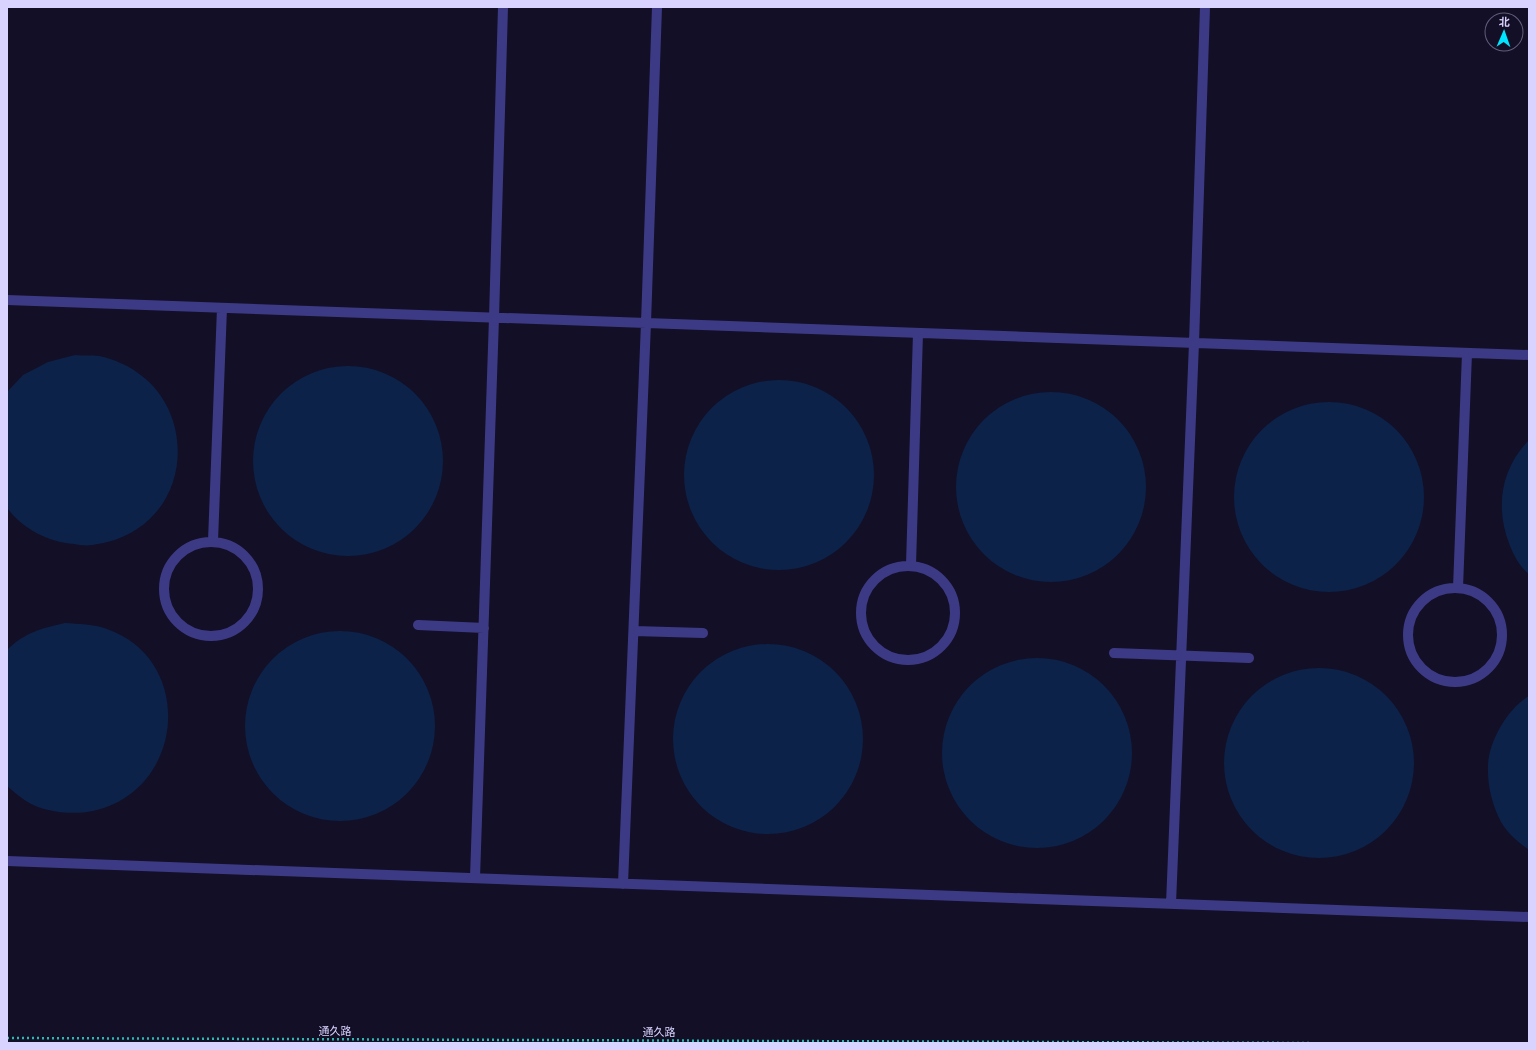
<svg xmlns="http://www.w3.org/2000/svg" width="1536" height="1050" viewBox="0 0 1536 1050" font-family="'Asap Condensed','Noto Sans SC',sans-serif">
  <style>
    .water { fill: #0c2248 }
    .lines { fill: none; stroke-linecap: round; stroke-linejoin: round }
    .path { stroke: #2fb8b0; stroke-width: 2.5; stroke-dasharray: 2 3; stroke-linecap: butt }
    .service { stroke: #3d3a85; stroke-width: 10 }
    .labels { text-anchor: middle; stroke-width: 3; stroke-linejoin: round; paint-order: stroke }
    .street-label { font-size: 11px; fill: #d9d4ff; stroke: #130f26 }
  </style>
  <rect width="100%" height="100%" fill="#130f26"/>
  <path class="water" d="M 75,355 C 82,356 91,355 99,356 C 114,359 130,366 142,376 C 191,414 190,495 137,529 C 124,538 107,543 92,545 C 86,546 79,545 74,544 C 48,542 23,529 7,508 L 7,392 L 23,375 L 48,362 Z
    M253 461a95 95 0 1 1 190 0a95 95 0 1 1-190 0Z
    M684 475a95 95 0 1 1 190 0a95 95 0 1 1-190 0Z
    M956 487a95 95 0 1 1 190 0a95 95 0 1 1-190 0Z
    M1234 497a95 95 0 1 1 190 0a95 95 0 1 1-190 0Z
    M 1529,440 L 1529,574 C 1520,567 1514,556 1510,546 C 1495,509 1500,469 1529,440 Z
    M 65,623 C 79,624 93,624 107,629 C 196,660 185,791 93,811 C 73,815 45,813 26,801 C 20,797 13,791 7,786 L 7,650 C 24,633 42,628 65,623 Z
    M245 726a95 95 0 1 1 190 0a95 95 0 1 1-190 0Z
    M673 739a95 95 0 1 1 190 0a95 95 0 1 1-190 0Z
    M942 753a95 95 0 1 1 190 0a95 95 0 1 1-190 0Z
    M1224 763a95 95 0 1 1 190 0a95 95 0 1 1-190 0Z
    M 1529,696 L 1529,850 C 1518,842 1508,834 1501,822 C 1492,805 1487,784 1488,765 C 1489,741 1508,708 1529,696 Z"/>
  <g class="lines">
    <path class="path" d="M 7,1038 L 1310,1043"/>
    <path class="service" d="M 7,300 L 1529,355
      M 213,541 L 222,308
      M164 589a47 47 0 1 1 94 0a47 47 0 1 1-94 0Z
      M 911,565 L 918,333
      M861 613a47 47 0 1 1 94 0a47 47 0 1 1-94 0Z
      M1408 635a47 47 0 1 1 94 0a47 47 0 1 1-94 0Z
      M 1458,588 L 1467,353
      M 418,625 L 484,628
      M 634,631 L 703,633
      M 1114,653 L 1249,658
      M 7,861 L 1529,917
      M 475,878 L 494,318 L 503,7
      M 623,884 L 646,323 L 657,7
      M 1171,904 L 1194,343 L 1205,7"/>
  </g>
  <g class="labels">
    <g class="street-label">
      <text x="335" y="1035">通久路</text>
      <text x="659" y="1036">通久路</text>
    </g>
  </g>
  <rect width="1536" height="1050" fill="none" stroke="#d9d4ff" stroke-width="16"/>
  <g transform="translate(1504 32) rotate(2)"><circle r="19" fill="#130f26" stroke="#625e7d"/>
  <path d="M0-3L7 15L0 10L-7 15Z" fill="#00e5ff"/>
  <text y="-6" font-size="11" font-weight="bold" text-anchor="middle" fill="#d9d4ff">北</text>
  </g>
</svg>
